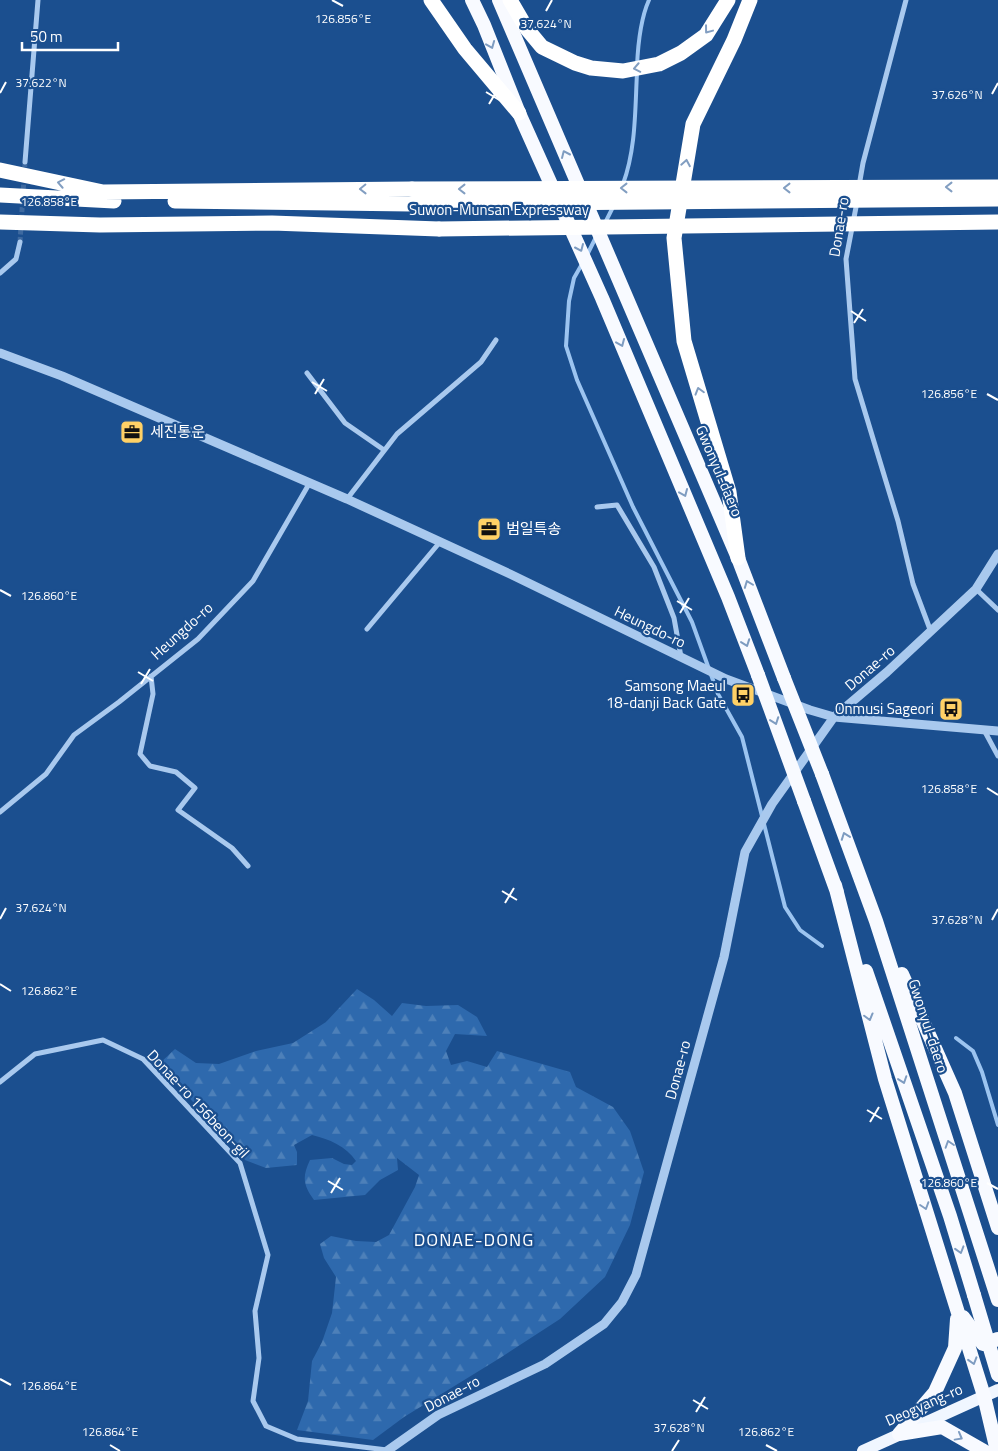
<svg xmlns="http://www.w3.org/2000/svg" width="998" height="1451" viewBox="0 0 998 1451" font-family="'Titillium Web','Noto Sans KR',sans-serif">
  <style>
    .forest { fill: url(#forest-firs) }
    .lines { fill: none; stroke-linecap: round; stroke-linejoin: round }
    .stream { stroke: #9cc4f0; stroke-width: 4 }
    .minor-tunnel { stroke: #3d69a0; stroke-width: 5; stroke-dasharray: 5 2.5; stroke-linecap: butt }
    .minor { stroke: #a9c9ee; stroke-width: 5 }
    .tertiary { stroke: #a9c9ee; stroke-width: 9 }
    .primary { stroke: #f0f6ff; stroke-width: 12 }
    .trunk { stroke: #f8faff; stroke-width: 14 }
    .motorway { stroke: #fff; stroke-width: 15 }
    .trunk-bridge { stroke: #f8faff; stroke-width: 14 }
    .motorway-bridge { stroke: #fff; stroke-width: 15 }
    .oneway { stroke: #829ec1 }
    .oneway2 { stroke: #7e9cc1 }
    .ticks { fill: none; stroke: #fff; stroke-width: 2 }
    .labels { text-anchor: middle; stroke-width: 4.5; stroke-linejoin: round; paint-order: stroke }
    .street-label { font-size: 15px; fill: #fff; stroke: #1b4f8f }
    .poi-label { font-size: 15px; fill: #fff; stroke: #1b4f8f; text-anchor: start }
    .quarter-label { font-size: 18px; letter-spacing: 1px; fill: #fff; stroke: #1b4f8f }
    .ticks-label { font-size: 12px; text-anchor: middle; fill: #fff; stroke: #1b4f8f; stroke-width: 4.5; stroke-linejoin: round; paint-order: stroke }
  </style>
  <defs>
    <pattern id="forest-firs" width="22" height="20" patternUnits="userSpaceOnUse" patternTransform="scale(1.25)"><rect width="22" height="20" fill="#2e69ad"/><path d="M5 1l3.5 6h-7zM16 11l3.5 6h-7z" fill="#4d80b9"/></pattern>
  </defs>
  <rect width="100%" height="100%" fill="#1b4f8f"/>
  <path class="forest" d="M 357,989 L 374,1000 L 392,1016 L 402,1003 L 426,1006 L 458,1005 L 477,1017 L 487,1036 L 455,1034 L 446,1051 L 451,1065 L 467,1061 L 487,1067 L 497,1051 L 570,1072 L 576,1087 L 613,1107 L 630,1131 L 644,1172 L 630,1225 L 605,1277 L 560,1319 L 500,1358 L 404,1417 L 373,1440 L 297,1430 L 308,1401 L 312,1361 L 322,1342 L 332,1313 L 336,1277 L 324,1258 L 320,1244 L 331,1236 L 356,1241 L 376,1242 L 389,1235 L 415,1187 L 419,1175 L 397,1158 L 398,1170 L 380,1180 L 365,1195 L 314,1200 C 303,1185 302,1177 310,1160 L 332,1158 L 344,1164 L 352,1165 L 356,1161 C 346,1146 329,1139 312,1135 L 294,1145 L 297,1152 L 297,1165 L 266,1168 L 245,1160 L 159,1064 L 175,1049 L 196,1063 L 219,1064 L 256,1051 L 293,1043 L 326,1022 Z"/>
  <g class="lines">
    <path class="stream" d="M 637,66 C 638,44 640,20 649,0
      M 623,184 C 636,149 635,110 637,73
      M 605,223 L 613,207
      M 587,255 L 596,237
      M 582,264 L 574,278 L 569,301 L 566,346 L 577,380 L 633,507 L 692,622 L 718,694 L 742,737 L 785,907 L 800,930 L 822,946
      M 956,1038 L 973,1051 L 982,1072 L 998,1125"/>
    <path class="minor-tunnel" d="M 20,242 L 25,162"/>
    <path class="minor" d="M 25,162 L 38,0
      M 859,186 L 863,163 L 906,0
      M 857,202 L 846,259 L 855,379 L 898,521 L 913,584 L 931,632
      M 0,273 L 16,259 L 20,242
      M 307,373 L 345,423 L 384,450
      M 347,499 L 397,434 L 481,362 L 496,340
      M 597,507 L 617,505 L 654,567 L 674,618 L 681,657
      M 976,589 L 998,610
      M 367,629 L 440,542
      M 151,676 L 153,694 L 140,754 L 150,766 L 176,772 L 195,788 L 178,810 L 232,848 L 248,866
      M 984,730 L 998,756
      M 0,812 L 46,774 L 74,735 L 119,702 L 198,639 L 253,581 L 309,484
      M 0,1082 L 35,1054 L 103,1040 L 143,1059 L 240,1163 L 268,1255 L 255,1311 L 259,1358 L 253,1401 L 266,1426 L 297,1439 L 387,1450"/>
    <path class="tertiary" d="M 0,353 L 62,376 L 347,499 L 510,574 L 726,679 L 810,710 L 834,717 L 998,731
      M 387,1451 L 438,1415 L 545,1364 L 604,1324 L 622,1302 L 636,1275 L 724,957 L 745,852 L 772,804 L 834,717 L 887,672 L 976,589 L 998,554"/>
    <path class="primary" d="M 863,1451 L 998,1390"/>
    <path class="trunk" d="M 472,0 L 484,25 L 519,113 L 602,298 L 728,597 L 758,675
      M 499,0 L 738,558 L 784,678
      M 822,774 L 876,921 L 998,1300
      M 804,801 L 837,892
      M 835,885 L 885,1079 L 984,1396 L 997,1451
      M 866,971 L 950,1216 L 974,1295
      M 902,974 L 955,1093 L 998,1228
      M 963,1317 L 983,1344 L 998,1339
      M 899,1434 L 935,1392 L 955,1348 L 957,1319
      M 899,1434 L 942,1427 L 984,1451"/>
    <path class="motorway" d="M 431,0 L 465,49 L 519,113
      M 510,0 L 527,29 L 542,47 L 575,63 L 591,68 L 623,71 L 659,64 L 681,53 L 706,35 L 728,0
      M 0,170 L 103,192 L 412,189
      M 0,195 L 114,201
      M 175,201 L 411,204
      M 0,222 L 100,225 L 272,223 L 439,229
      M 738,558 L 729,492 L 684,341 L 674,238 L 693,124 L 734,40 L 750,0"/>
    <path class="trunk-bridge" d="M 758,675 L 804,801
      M 784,678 L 822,774
      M 974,1295 L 998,1375"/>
    <path class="motorway-bridge" d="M 412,189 L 998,187
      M 411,204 L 998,199
      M 439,229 L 998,222"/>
  </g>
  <defs><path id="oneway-chevron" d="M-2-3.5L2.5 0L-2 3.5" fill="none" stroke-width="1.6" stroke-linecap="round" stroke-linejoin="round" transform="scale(1.25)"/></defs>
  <g class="oneway">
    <use href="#oneway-chevron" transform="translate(708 30) rotate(127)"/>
    <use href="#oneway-chevron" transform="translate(637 68) rotate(169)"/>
    <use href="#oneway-chevron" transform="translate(686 163) rotate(-80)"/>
    <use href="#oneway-chevron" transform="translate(61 183) rotate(-169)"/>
    <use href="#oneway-chevron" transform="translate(949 187) rotate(180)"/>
    <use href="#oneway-chevron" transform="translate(624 188) rotate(180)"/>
    <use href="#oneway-chevron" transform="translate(787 188) rotate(180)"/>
    <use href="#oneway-chevron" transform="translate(363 189) rotate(179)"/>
    <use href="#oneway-chevron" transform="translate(462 189) rotate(180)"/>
    <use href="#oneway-chevron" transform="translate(699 391) rotate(-106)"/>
  </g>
  <g class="oneway2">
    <use href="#oneway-chevron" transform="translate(491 45) rotate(68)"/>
    <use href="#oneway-chevron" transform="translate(565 154) rotate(-114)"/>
    <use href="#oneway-chevron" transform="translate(580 248) rotate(66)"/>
    <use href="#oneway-chevron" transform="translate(621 343) rotate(67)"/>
    <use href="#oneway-chevron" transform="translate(684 493) rotate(67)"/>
    <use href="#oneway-chevron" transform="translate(748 584) rotate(-111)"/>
    <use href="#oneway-chevron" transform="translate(746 643) rotate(70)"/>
    <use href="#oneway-chevron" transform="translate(775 721) rotate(70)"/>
    <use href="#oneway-chevron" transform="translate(845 836) rotate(-110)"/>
    <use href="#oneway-chevron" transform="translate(869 1017) rotate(75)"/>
    <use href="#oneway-chevron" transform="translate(903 1080) rotate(71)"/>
    <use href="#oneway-chevron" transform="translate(949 1144) rotate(-108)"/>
    <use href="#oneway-chevron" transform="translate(925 1206) rotate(72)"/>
    <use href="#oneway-chevron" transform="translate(960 1250) rotate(73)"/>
    <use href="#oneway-chevron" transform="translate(973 1361) rotate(73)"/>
    <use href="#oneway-chevron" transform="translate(959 1437) rotate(29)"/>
  </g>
  <path class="ticks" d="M 332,0 L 343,6M 546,11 L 552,0M 486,92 L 501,101M 0,93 L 6,82M 992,94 L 998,83M 489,104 L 498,89M 0,195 L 11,201M 851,311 L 866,321M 854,323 L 863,309M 312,382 L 327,391M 315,394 L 324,379M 987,394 L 998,400M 0,590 L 11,596M 677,601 L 692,610M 680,613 L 689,598M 138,672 L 153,681M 141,684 L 150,669M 987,788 L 998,795M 502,891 L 517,900M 505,903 L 514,888M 0,919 L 6,908M 992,920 L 998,909M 0,984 L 11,991M 867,1110 L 882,1119M 870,1122 L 879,1107M 328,1181 L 343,1190M 987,1183 L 998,1189M 331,1193 L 340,1178M 0,1379 L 11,1385M 693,1400 L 708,1409M 696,1412 L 705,1397M 110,1445 L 120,1451M 766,1445 L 777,1451M 672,1451 L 679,1440"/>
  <defs>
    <g id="office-square" transform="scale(1.25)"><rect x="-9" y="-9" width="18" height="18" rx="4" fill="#ffd166" stroke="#1b4f8f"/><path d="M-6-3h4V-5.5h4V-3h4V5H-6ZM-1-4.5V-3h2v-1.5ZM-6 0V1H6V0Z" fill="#111"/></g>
    <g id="bus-square" transform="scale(1.25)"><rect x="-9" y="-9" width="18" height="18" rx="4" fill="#ffd166" stroke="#1b4f8f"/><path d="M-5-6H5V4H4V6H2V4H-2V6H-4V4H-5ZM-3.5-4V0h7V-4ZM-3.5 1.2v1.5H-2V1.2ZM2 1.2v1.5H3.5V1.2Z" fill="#111"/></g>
  </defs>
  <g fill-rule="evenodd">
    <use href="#office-square" x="132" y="432"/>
    <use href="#office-square" x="489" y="529"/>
    <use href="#bus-square" x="743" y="695"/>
    <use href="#bus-square" x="951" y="709"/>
  </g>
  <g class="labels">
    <g class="street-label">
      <text x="499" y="215">Suwon-Munsan Expressway</text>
      <text transform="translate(839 227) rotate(-81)" y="5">Donae-ro</text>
      <text transform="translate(719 471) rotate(67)" y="5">Gwonyul-daero</text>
      <text transform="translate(650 627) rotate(26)" y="5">Heungdo-ro</text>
      <text transform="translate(182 631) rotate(-42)" y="5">Heungdo-ro</text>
      <text transform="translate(870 668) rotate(-41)" y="5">Donae-ro</text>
      <text transform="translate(928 1026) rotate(72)" y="5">Gwonyul-daero</text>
      <text transform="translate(678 1070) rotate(-75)" y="5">Donae-ro</text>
      <text transform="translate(198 1104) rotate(47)" y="5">Donae-ro 156beon-gil</text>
      <text transform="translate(452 1394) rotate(-28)" y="5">Donae-ro</text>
      <text transform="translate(924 1405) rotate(-24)" y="5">Deogyang-ro</text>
    </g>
    <g class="poi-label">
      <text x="150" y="437">세진통운</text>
      <text x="506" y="534">범일특송</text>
      <text x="726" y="691" text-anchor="end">Samsong Maeul<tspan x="726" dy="17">18-danji Back Gate</tspan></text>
      <text x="934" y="714" text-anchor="end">Onmusi Sageori</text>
    </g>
    <g class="quarter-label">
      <text x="474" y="1246">DONAE-DONG</text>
    </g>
  </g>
  <g class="ticks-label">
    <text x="343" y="23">126.856°E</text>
    <text x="546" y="28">37.624°N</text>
    <text x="41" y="87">37.622°N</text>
    <text x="957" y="99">37.626°N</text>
    <text x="49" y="206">126.858°E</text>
    <text x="949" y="398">126.856°E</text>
    <text x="49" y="600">126.860°E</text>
    <text x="949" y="793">126.858°E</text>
    <text x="41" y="912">37.624°N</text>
    <text x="957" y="924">37.628°N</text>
    <text x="49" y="995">126.862°E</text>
    <text x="949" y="1187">126.860°E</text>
    <text x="49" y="1390">126.864°E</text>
    <text x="679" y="1432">37.628°N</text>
    <text x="110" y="1436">126.864°E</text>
    <text x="766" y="1436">126.862°E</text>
  </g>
  <path d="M22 42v8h96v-8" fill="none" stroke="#ffffff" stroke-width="2.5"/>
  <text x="30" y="42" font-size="15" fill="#ffffff" stroke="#1b4f8f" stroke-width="4" paint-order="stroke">50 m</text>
</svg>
